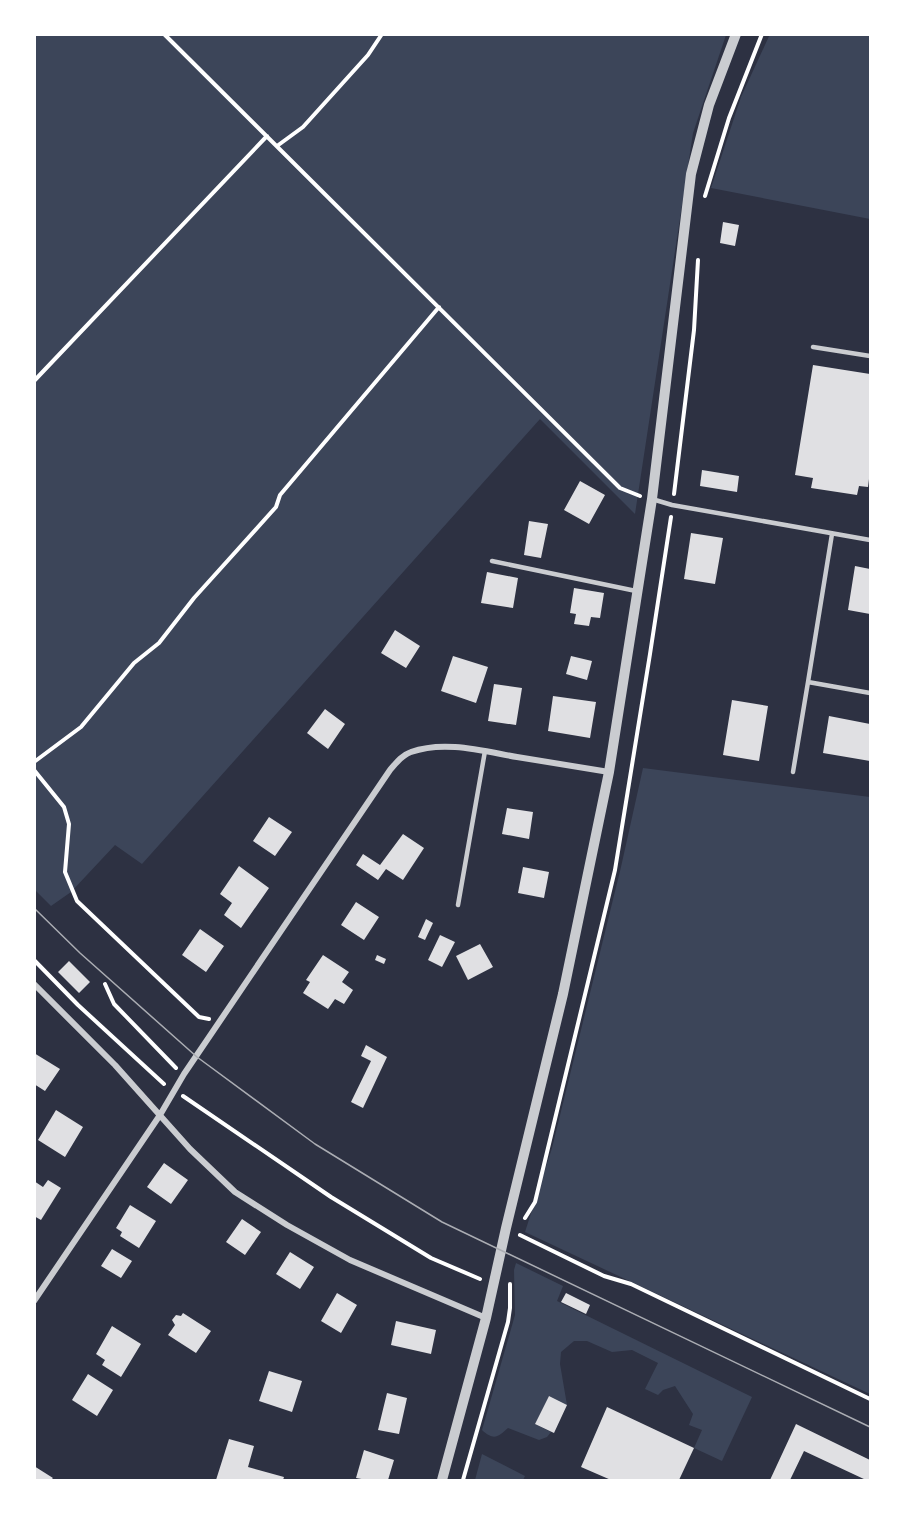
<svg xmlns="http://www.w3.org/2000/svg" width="905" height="1515" viewBox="0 0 905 1515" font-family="Rubik,sans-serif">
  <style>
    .green { fill: #3c4559 }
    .building { fill: #e0e0e3 }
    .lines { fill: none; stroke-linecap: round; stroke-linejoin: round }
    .path { stroke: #fff; stroke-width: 4 }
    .service { stroke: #caccd0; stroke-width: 4.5 }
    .minor { stroke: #caccd0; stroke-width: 6 }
    .tertiary { stroke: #caccd0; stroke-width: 10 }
    .tram { stroke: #abadb3; stroke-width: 1.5 }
  </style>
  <rect width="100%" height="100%" fill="#2d3142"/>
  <path class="green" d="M 770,34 L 870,35 L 870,219 L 711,188 L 741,97 Z
    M 34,35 L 726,35 L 693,133 L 635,514 L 540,419 L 142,864 L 115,845 L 71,892 L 51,906 L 34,889 Z
    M 643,768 L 870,797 L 870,1394 L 525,1232 L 552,1148 L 621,867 Z
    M 516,1263 L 563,1286 L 557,1301 L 752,1397 L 722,1461 L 694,1448 L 702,1430 L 689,1425 L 693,1414 L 675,1386 L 663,1390 L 658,1395 L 645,1389 L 658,1363 L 632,1350 L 612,1352 L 587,1341 L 574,1341 L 561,1352 L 560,1364 L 567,1405 L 549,1396 L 535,1424 L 551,1432 L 547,1437 L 539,1440 L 508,1428 C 498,1437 494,1441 482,1430 L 515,1315 L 514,1270 Z
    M 482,1454 L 525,1476 L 523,1480 L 475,1480 Z"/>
  <path class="building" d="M 723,222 L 739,225 L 735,246 L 720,243 Z
    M 813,365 L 870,374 L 870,471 L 868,487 L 859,486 L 857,495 L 811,488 L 813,478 L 795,475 Z
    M 702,470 L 739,476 L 737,492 L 700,486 Z
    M 580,481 L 605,495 L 589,524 L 564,510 Z
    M 529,521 L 548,524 L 541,558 L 524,555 Z
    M 691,533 L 723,538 L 715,584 L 684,579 Z
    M 855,566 L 870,569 L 870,614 L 848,610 Z
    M 487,572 L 518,578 L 513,608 L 481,603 Z
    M 574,588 L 604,593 L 600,618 L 591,617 L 589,626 L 574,624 L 576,614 L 570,613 Z
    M 395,630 L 420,646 L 406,668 L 381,653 Z
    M 453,656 L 488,667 L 476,703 L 441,691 Z
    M 571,656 L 592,661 L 587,680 L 566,674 Z
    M 494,684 L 522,688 L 516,725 L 488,721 Z
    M 553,696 L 596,702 L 590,738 L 548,731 Z
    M 732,700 L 768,706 L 759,761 L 723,755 Z
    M 325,709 L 345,724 L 328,749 L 307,733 Z
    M 829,716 L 870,724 L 870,761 L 823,753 Z
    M 507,808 L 533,812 L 529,839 L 502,834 Z
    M 269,817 L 292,832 L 275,856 L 253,841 Z
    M 403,834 L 424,848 L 403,880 L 386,869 L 378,880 L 356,865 L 363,854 L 380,865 Z
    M 239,866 L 269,888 L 241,928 L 224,915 L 232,903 L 220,894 Z
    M 523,867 L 549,872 L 544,898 L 518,893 Z
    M 356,902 L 379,917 L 364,940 L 341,925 Z
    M 426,919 L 433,923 L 425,940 L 418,937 Z
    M 200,929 L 224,946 L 206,972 L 182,955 Z
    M 440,935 L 455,942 L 442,967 L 428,960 Z
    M 480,944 L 493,967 L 468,980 L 456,956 Z
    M 323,955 L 349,972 L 342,982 L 353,990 L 344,1004 L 335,999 L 328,1009 L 303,993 L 310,982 L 306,980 Z
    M 377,955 L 386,959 L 384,964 L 375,960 Z
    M 69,961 L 90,982 L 79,993 L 58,972 Z
    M 366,1045 L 387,1057 L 363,1108 L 351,1102 L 371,1061 L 361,1056 Z
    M 34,1053 L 60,1069 L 45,1091 L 34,1084 Z
    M 56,1110 L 83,1127 L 65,1157 L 38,1140 Z
    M 164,1163 L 188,1180 L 171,1204 L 147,1187 Z
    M 48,1180 L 61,1188 L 41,1220 L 34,1216 L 34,1181 L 43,1187 Z
    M 130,1205 L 156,1221 L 139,1248 L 120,1236 L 122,1232 L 116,1228 Z
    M 242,1219 L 261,1232 L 245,1255 L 226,1242 Z
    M 112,1249 L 132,1261 L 121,1278 L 101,1266 Z
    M 290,1252 L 314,1267 L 300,1289 L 276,1274 Z
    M 337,1293 L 357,1305 L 341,1333 L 321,1321 Z
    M 566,1293 L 590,1305 L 586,1314 L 561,1302 Z
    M 183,1313 L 211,1331 L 196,1353 L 168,1335 L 175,1325 L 172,1320 L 176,1315 L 181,1316 Z
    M 396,1321 L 436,1330 L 431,1354 L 391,1345 Z
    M 112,1326 L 141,1344 L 121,1377 L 102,1365 L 105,1360 L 96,1354 Z
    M 269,1371 L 302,1381 L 292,1412 L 259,1401 Z
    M 88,1374 L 113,1390 L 97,1416 L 72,1400 Z
    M 387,1393 L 407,1398 L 399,1434 L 378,1430 Z
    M 549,1396 L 567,1405 L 554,1433 L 535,1424 Z
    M 607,1407 L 694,1448 L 679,1480 L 611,1480 L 581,1467 Z
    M 796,1424 L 870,1460 L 870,1480 L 866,1480 L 804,1451 L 790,1480 L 770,1480 Z
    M 229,1439 L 254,1446 L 248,1467 L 284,1477 L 283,1480 L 216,1480 Z
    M 364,1450 L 394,1460 L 388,1480 L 367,1480 L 356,1478 Z
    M 34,1466 L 53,1478 L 51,1480 L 34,1480 Z"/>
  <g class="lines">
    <path class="path" d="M 164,34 L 620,488 L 640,496
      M 277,146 L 303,127 L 368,55 L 382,34
      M 705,196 L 729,118 L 762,34
      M 34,381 L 267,136
      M 674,494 L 694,330 L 698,260
      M 34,762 L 81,727 L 134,663 L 159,643 L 194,598 L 276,507 L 280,495 L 439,307
      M 34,770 L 64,807 L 69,824 L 65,872 L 77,901 L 199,1017 L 209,1019
      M 34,960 L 78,1005 L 164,1084
      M 105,984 L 114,1004 L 176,1068
      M 183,1096 L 331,1197 L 431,1258 L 480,1279
      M 525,1218 L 535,1202 L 615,870 L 650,654 L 671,517
      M 520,1235 L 604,1276 L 631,1284 L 870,1399
      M 463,1480 L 508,1322 L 510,1308 L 510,1284"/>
    <path class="service" d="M 813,347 L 870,356
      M 652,499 L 672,505 L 870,540
      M 832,534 L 808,682 L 870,693
      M 492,561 L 636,591
      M 793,772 L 808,682
      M 458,905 L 485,751"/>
    <path class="minor" d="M 34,984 L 115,1065 L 190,1149 L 235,1192 L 287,1225 L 350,1260 L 486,1318
      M 34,1301 L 160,1115 L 184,1074 L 390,770 C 396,763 402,755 411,752 C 444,740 483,751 517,757 C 547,762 578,767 609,772"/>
    <path class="tertiary" d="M 442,1480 L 486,1318 L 506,1228 L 563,994 L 609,772 L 652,499 L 691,174 L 709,105 L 736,34"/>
    <path class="tram" d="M 34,908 L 80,953 L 197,1057 L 315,1144 L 442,1222 L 870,1427"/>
  </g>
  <rect width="905" height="1515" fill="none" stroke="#ffffff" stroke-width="72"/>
</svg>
